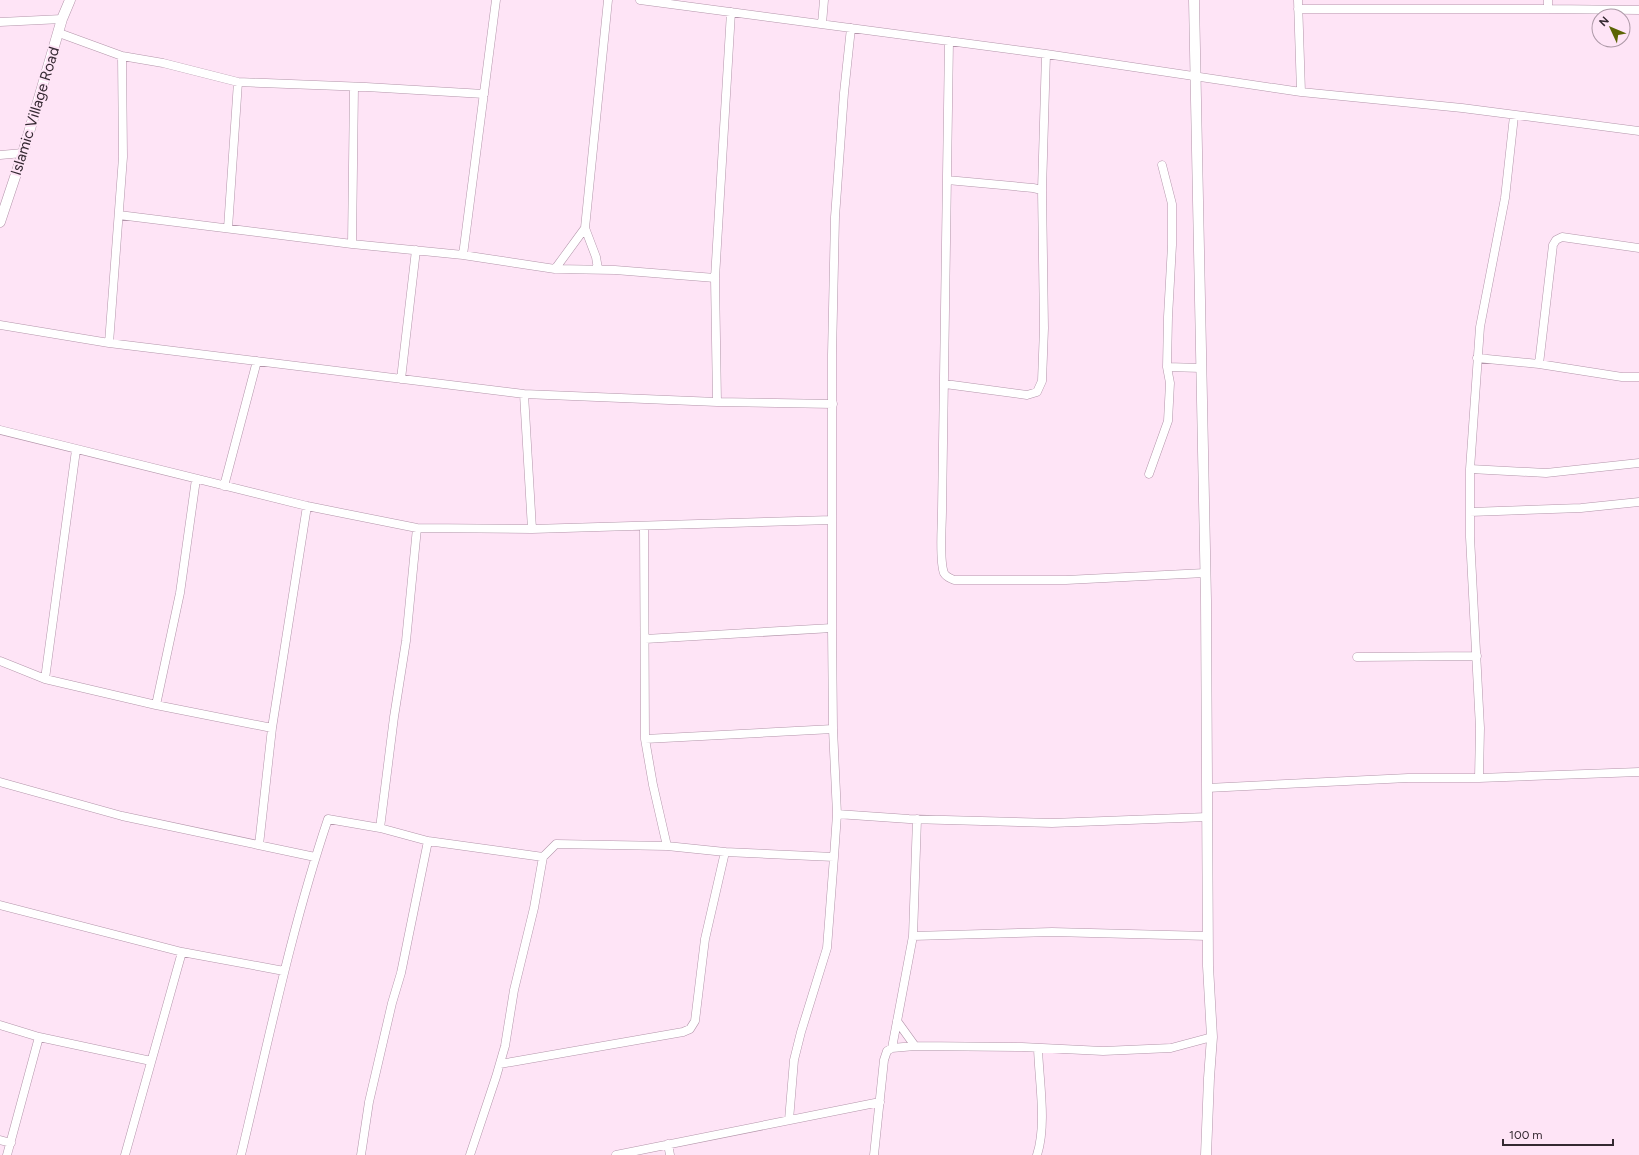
<svg xmlns="http://www.w3.org/2000/svg" width="1639" height="1155" viewBox="0 0 1639 1155" font-family="Figtree,sans-serif">
  <style>
    .lines { fill: none; stroke-linecap: round; stroke-linejoin: round }
    .minor-casing { stroke: #b395aa; stroke-width: 9 }
    .tertiary-casing { stroke: #b395aa; stroke-width: 11 }
    .minor { stroke: #fff; stroke-width: 8 }
    .tertiary { stroke: #fff; stroke-width: 10 }
    .labels { text-anchor: middle; stroke-width: 4; stroke-linejoin: round; paint-order: stroke }
    .street-label { font-size: 15px; fill: #342831; stroke: #fee4f6 }
  </style>
  <rect width="100%" height="100%" fill="#fee4f6"/>
  <g class="lines">
    <g class="minor-casing">
      <path id="minor" d="M 640,0 L 1046,54 L 1301,92 L 1462,108 L 1639,131
        M 1298,0 L 1301,92
        M 1548,0 L 1548,9
        M 1298,9 L 1548,9 L 1639,10
        M 0,22 L 62,19
        M 822,24 L 824,0
        M 59,33 L 122,56 L 163,63 L 238,82 L 366,87 L 484,94
        M 949,41 L 942,511 C 942,526 939,560 944,573 C 946,577 950,578 954,580 L 1066,580 L 1205,573
        M 0,155 L 23,153
        M 1042,190 L 1046,54
        M 119,215 L 352,244 L 463,255 L 555,269 L 615,270 L 715,278
        M 228,228 L 238,82
        M 352,244 L 354,87
        M 463,255 L 496,0
        M 555,269 L 585,228
        M 598,269 L 596,257 L 585,228 L 608,0
        M 0,325 L 109,343 L 524,394 L 717,402 L 833,404
        M 109,343 L 123,157 L 122,56
        M 1477,358 L 1539,364 L 1622,377 L 1639,377
        M 1539,364 L 1553,245 L 1556,240 L 1562,237 L 1639,248
        M 1167,367 L 1201,368
        M 401,379 L 416,250
        M 945,384 L 1027,395 L 1037,392 L 1042,381 L 1044,328 L 1042,190 L 1033,188 L 947,180
        M 524,394 L 532,529
        M 717,402 L 715,278 L 731,12
        M 0,430 L 307,506 L 417,528 L 532,529 L 832,520
        M 1470,469 L 1546,473 L 1639,463
        M 1149,474 L 1168,421 L 1170,383 L 1167,367 L 1168,317 L 1172,245 L 1172,204 L 1162,165
        M 224,486 L 257,361
        M 1470,512 L 1581,508 L 1639,502
        M 644,527 L 645,739 L 653,785 L 667,846
        M 645,639 L 832,628
        M 1357,657 L 1477,656
        M 0,661 L 45,679 L 156,705 L 272,728
        M 45,679 L 76,450
        M 156,705 L 180,593 L 196,479
        M 645,739 L 833,729
        M 1479,778 L 1480,728 L 1470,537 L 1470,469 L 1480,327 L 1505,198 L 1514,116
        M 0,782 L 122,816 L 315,857
        M 1207,788 L 1408,778 L 1479,778 L 1639,772
        M 837,814 L 909,819 L 1052,823 L 1207,817
        M 380,828 L 428,841 L 543,857 L 556,844 L 667,846 L 725,852 L 834,857 L 837,814 L 833,729 L 832,628 L 832,355 L 835,217 L 844,93 L 851,28
        M 259,845 L 272,728 L 307,506
        M 0,905 L 182,952 L 284,971
        M 913,936 L 1052,932 L 1208,936
        M 897,1021 L 915,1046
        M 0,1025 L 39,1037 L 7,1155
        M 39,1037 L 151,1061
        M 892,1048 L 913,936 L 917,819
        M 500,1064 L 683,1032 L 690,1029 L 695,1021 L 705,939 L 725,852
        M 789,1120 L 794,1060 L 801,1032 L 827,948 L 834,857
        M 0,1140 L 11,1143
        M 668,1144 L 670,1155
        M 125,1155 L 182,952
        M 241,1155 C 268,1043 291,929 328,819 L 380,828 L 394,717 L 406,641 L 417,528
        M 361,1155 L 369,1102 L 392,1003 L 401,973 L 428,841
        M 470,1155 L 496,1077 L 505,1046 L 514,990 L 534,908 L 543,857
        M 616,1155 L 880,1102
        M 874,1155 L 884,1060 L 887,1051 L 892,1048 L 915,1046 L 1022,1047 L 1103,1051 L 1171,1048 L 1212,1037
        M 1037,1155 C 1047,1124 1039,1081 1038,1048"/>
    </g>
    <g class="tertiary-casing">
      <path id="tertiary" d="M 1194,0 L 1206,600 L 1208,966 L 1212,1037 L 1209,1078 L 1206,1155
        M 0,222 L 23,153 L 62,19 L 70,0"/>
    </g>
    <use href="#minor" class="minor"/>
    <use href="#tertiary" class="tertiary"/>
  </g>
  <g class="labels">
    <g class="street-label">
      <text transform="translate(35 111) rotate(-73)" y="5">Islamic Village Road</text>
    </g>
  </g>
  <g transform="translate(1611 28) rotate(314)"><circle r="19" fill="#fee4f6" stroke="#ad99a7"/>
  <path d="M0-3L7 15L0 10L-7 15Z" fill="#5b6404"/>
  <text y="-6" font-size="11" font-weight="bold" text-anchor="middle" fill="#342831">N</text>
  </g>
  <path d="M1503 1139v6h110v-6" fill="none" stroke="#342831" stroke-width="2"/>
  <text x="1509" y="1139" font-size="12" fill="#342831" stroke="#fee4f6" stroke-width="3" paint-order="stroke">100 m</text>
</svg>
